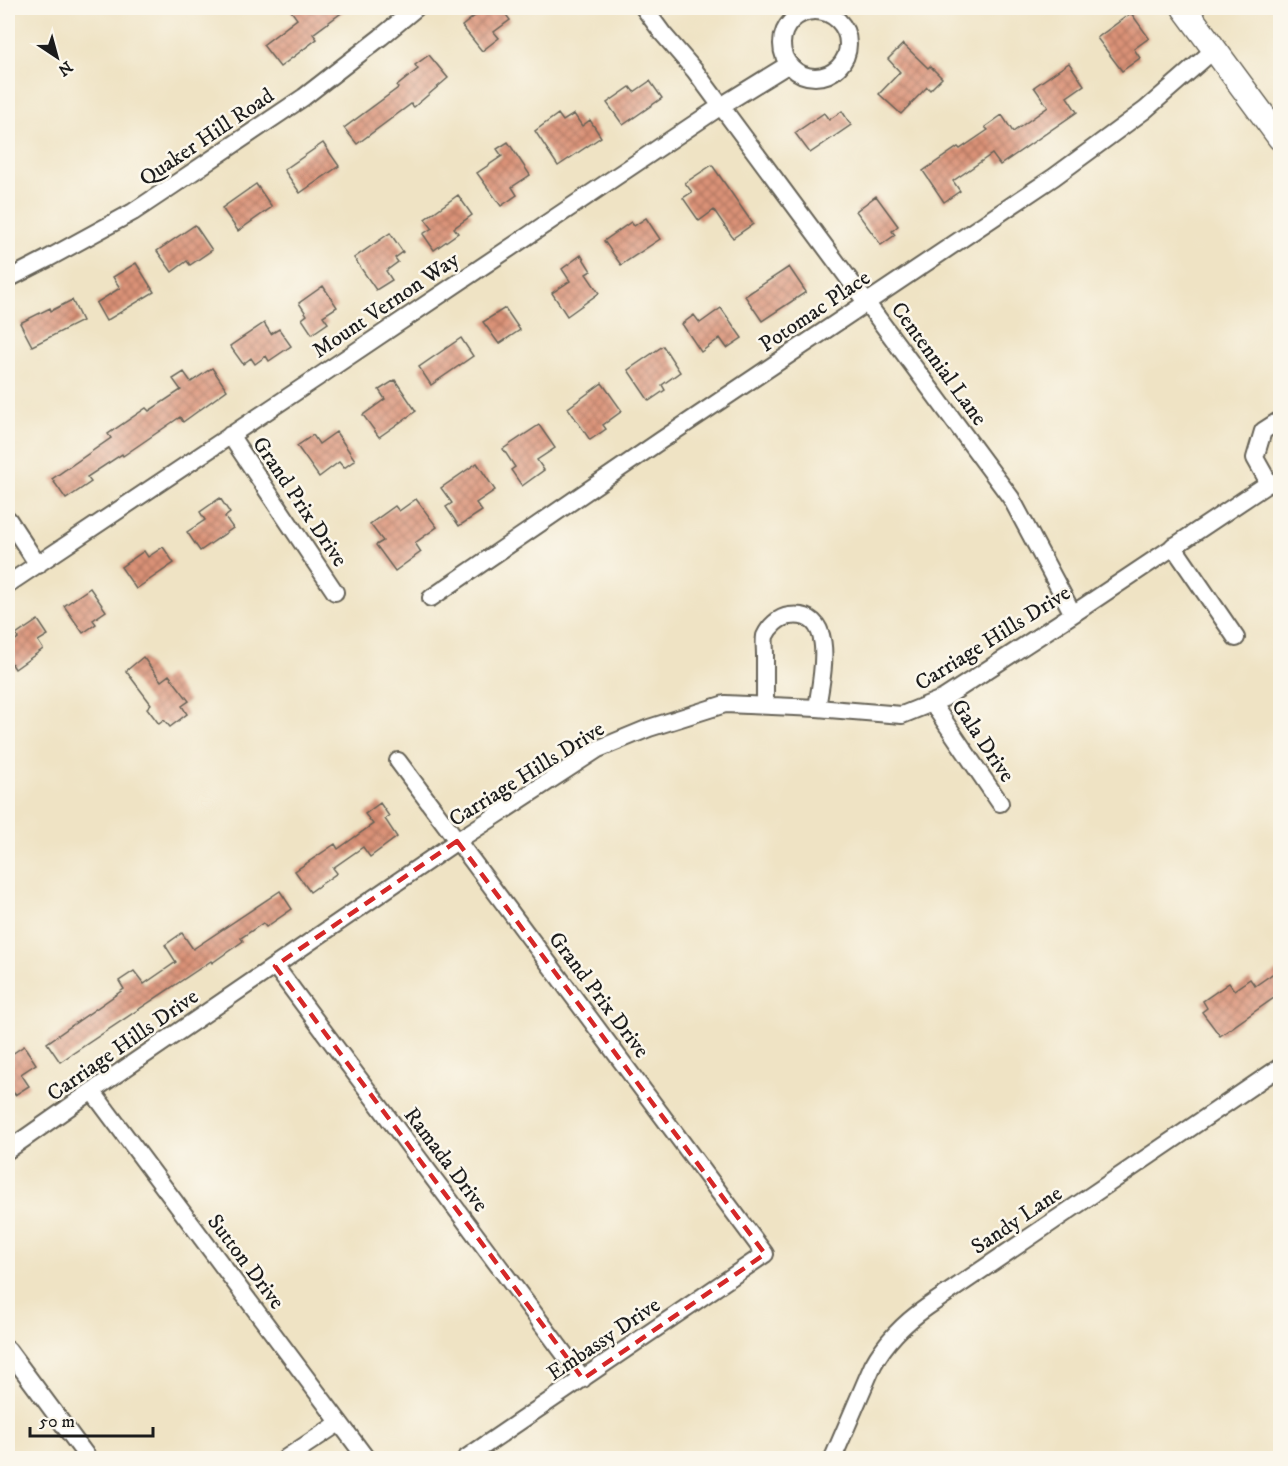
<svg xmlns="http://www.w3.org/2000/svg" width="1288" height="1466" viewBox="0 0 1288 1466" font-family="'IM FELL DW Pica',serif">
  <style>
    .building { fill: url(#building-cross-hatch) }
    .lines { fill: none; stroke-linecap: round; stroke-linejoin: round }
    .street-casing { stroke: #666257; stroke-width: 20 }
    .secondary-casing { stroke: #666257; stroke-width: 27 }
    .street { stroke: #fff; stroke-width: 16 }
    .secondary { stroke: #fff; stroke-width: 24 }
    .marked { fill: none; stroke: #d62828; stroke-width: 4.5; stroke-dasharray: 12 8; stroke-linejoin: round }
    .labels { text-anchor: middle; stroke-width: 5; stroke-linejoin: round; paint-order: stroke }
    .street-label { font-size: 22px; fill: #1c1c1c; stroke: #fbf7ec }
  </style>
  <defs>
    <pattern id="building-cross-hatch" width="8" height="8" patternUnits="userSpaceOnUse" patternTransform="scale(1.5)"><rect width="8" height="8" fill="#da9277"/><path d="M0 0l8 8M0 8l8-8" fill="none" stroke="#b07661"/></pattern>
  </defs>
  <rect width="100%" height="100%" fill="#fbf7ec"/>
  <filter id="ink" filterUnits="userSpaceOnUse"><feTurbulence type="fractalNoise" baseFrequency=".0167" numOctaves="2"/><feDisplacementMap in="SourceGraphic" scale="12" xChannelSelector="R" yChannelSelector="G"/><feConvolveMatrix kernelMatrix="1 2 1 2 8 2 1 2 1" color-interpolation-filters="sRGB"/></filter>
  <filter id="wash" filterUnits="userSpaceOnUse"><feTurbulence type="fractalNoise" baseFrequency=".008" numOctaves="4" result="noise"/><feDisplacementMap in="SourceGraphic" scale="24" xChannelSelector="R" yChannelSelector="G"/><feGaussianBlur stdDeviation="1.35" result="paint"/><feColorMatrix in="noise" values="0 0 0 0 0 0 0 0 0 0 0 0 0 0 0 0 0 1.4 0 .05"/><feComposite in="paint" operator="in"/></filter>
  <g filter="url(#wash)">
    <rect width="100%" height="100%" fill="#efe3c4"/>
    <g id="blocks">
      <path class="building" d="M 289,8 L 348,8 L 313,34 L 317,39 L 280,67 L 263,45 L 297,19 Z
        M 485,8 L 501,8 L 510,20 L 494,32 L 499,38 L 482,51 L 462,26 Z
        M 1131,13 L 1149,38 L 1134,49 L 1140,58 L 1122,71 L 1097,38 Z
        M 903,44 L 928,68 L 930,66 L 942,78 L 930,90 L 927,87 L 901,114 L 879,94 L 900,72 L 888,59 Z
        M 429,55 L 448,78 L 414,107 L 411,104 L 357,144 L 344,128 L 398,88 L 397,86 L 418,69 L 415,65 Z
        M 1069,63 L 1084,85 L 1067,97 L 1077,112 L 1000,165 L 992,154 L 953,181 L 960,191 L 944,202 L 923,171 L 958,147 L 960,149 L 988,130 L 985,127 L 1002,115 L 1013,132 L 1048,107 L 1034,87 Z
        M 650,81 L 662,98 L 623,125 L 607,103 L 630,87 L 634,92 Z
        M 842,111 L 851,125 L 810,153 L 795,133 L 824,113 L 829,120 Z
        M 558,114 L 563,121 L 574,114 L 582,126 L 590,120 L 601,137 L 558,166 L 535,131 Z
        M 508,142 L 530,175 L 512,187 L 517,195 L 501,206 L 477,173 L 502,156 L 497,149 Z
        M 323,143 L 339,166 L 300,193 L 284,170 Z
        M 712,165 L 753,224 L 733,238 L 714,210 L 699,221 L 683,198 L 692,192 L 685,183 Z
        M 256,184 L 272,207 L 238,231 L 222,208 Z
        M 458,195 L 472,215 L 454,228 L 458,233 L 434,250 L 423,234 L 432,228 L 425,219 Z
        M 876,196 L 898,226 L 892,231 L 895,235 L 881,245 L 856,211 Z
        M 646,218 L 660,239 L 621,265 L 604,241 L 631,222 L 634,226 Z
        M 195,225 L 212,250 L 190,265 L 187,261 L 172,272 L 157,251 Z
        M 390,233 L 403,252 L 395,258 L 398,262 L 386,271 L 392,280 L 376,290 L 354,258 Z
        M 581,255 L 591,271 L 586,274 L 599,293 L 567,316 L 552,293 L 570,281 L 562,269 Z
        M 136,263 L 154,292 L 106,321 L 96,303 L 120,288 L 113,277 Z
        M 789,267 L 806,292 L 762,321 L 745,296 Z
        M 323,286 L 337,307 L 323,316 L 328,323 L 312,334 L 302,319 L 307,315 L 299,303 Z
        M 72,300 L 82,321 L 32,346 L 20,323 L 50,308 L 51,311 Z
        M 505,308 L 520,330 L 499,344 L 483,322 Z
        M 721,308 L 742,338 L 727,348 L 720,338 L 701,352 L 682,324 L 694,315 L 700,323 Z
        M 264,323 L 271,334 L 279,329 L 291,346 L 269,361 L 266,356 L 255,364 L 251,358 L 243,364 L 230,346 Z
        M 461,338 L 473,356 L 431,385 L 419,367 Z
        M 663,346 L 680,372 L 662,385 L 665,390 L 649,401 L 628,370 Z
        M 212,368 L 227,390 L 183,422 L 180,417 L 123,456 L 122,454 L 87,477 L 91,482 L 66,499 L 52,479 L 111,438 L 108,434 L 146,408 L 149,411 L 181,390 L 173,379 L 184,372 L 191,382 Z
        M 395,380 L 416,411 L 379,437 L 363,415 L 385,399 L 379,390 Z
        M 602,383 L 622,411 L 603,425 L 606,429 L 590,440 L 568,408 Z
        M 539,425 L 555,448 L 537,460 L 544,470 L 522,486 L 511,470 L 515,467 L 503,449 Z
        M 336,432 L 355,460 L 344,468 L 339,462 L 319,477 L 297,446 L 313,435 L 319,444 Z
        M 477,463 L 495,490 L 476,503 L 482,511 L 459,526 L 446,507 L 452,503 L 441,488 Z
        M 220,498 L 230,513 L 225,517 L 233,528 L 200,551 L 187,532 L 205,520 L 200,512 Z
        M 416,499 L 437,527 L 415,543 L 421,552 L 395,571 L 376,545 L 383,541 L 370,524 L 395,506 L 399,511 Z
        M 163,547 L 174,563 L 136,589 L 121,567 L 144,551 L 148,557 Z
        M 90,588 L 106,611 L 93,620 L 96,624 L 83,633 L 64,606 Z
        M 38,620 L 48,635 L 38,641 L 43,649 L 15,669 L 8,658 L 8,646 L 18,638 L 16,635 Z
        M 143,657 L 161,681 L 169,675 L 189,701 L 182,706 L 187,714 L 170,727 L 164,720 L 159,724 L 147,708 L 151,704 L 126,671 Z
        M 380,803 L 389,816 L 385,819 L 397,837 L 370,857 L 363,847 L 333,868 L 337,873 L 310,892 L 295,871 L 335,844 L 338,849 L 373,824 L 365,814 Z
        M 280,891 L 292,909 L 266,927 L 263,923 L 241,938 L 243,941 L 212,963 L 211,961 L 60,1062 L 47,1043 L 124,989 L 119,981 L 134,971 L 144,984 L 176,962 L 165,945 L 182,933 L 193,949 Z
        M 1281,968 L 1281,993 L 1220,1036 L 1202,1012 L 1207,1008 L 1203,1001 L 1229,983 L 1234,990 L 1250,979 L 1255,986 Z
        M 24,1046 L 36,1064 L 21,1074 L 29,1086 L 15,1095 L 8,1084 L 8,1054 L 9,1056 Z"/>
    </g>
  </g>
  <g filter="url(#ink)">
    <use href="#blocks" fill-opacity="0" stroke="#666257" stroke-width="1.5"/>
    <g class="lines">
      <g class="street-casing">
        <path id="street" d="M 644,8 L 663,34 L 695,71 L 1011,498 L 1073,614
          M782 44a33 33 0 1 1 66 0a33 33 0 1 1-66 0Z
          M 8,279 L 47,259 L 133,212 L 172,186 L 304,97 L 381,37 L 416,8
          M 230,435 L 335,592
          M 1269,483 L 1255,458 L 1263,431 L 1280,420
          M 8,519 L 38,565
          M 1173,546 L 1236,638
          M 8,584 L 321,375 L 721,106 L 789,64
          M 431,598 L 660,441 L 1054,177 L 1145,110 L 1215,49
          M 932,703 L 1000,803
          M 765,705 C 765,688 765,671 765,655 C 765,649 764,641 765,636 C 769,627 779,617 789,616 C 839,609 821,680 817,708
          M 398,761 L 765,1254 L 466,1458
          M 275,966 L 583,1379
          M 92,1091 L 366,1458
          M 8,1150 L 92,1091 L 457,841 L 598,749 L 649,728 L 725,704 L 817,708 L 902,715 L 944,698 L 1073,614 L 1269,483 L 1280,485
          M 8,1350 L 88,1458
          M 286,1458 L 339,1423
          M 833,1458 L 873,1365 C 886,1341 904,1323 927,1307 L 1280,1067"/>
      </g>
      <g class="secondary-casing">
        <path id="secondary" d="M 1184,8 L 1280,138"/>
      </g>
      <use href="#street" class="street"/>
      <use href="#secondary" class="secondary"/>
    </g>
  </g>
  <path class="marked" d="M 457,841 L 765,1254 L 583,1379 L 275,966 Z"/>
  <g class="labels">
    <g class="street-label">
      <text transform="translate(206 136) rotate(-34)" y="8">Quaker Hill Road</text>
      <text transform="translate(385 304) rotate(-34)" y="8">Mount Vernon Way</text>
      <text transform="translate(814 310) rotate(-34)" y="8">Potomac Place</text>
      <text transform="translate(940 363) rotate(54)" y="8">Centennial Lane</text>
      <text transform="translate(301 501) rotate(56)" y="8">Grand Prix Drive</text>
      <text transform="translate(992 637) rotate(-32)" y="8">Carriage Hills Drive</text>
      <text transform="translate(984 740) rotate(56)" y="8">Gala Drive</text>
      <text transform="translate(526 773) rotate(-32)" y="8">Carriage Hills Drive</text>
      <text transform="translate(600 994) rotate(53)" y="8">Grand Prix Drive</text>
      <text transform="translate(122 1044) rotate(-35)" y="8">Carriage Hills Drive</text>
      <text transform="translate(447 1159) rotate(53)" y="8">Ramada Drive</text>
      <text transform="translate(1016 1219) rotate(-34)" y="8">Sandy Lane</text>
      <text transform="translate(247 1261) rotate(53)" y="8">Sutton Drive</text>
      <text transform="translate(603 1338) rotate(-34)" y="8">Embassy Drive</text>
    </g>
  </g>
  <rect width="1288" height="1466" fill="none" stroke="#fbf7ec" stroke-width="30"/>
  <g transform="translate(57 57) rotate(144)" stroke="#fbf7ec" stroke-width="4.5" paint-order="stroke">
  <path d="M0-4.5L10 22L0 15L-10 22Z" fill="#1c1c1c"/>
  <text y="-9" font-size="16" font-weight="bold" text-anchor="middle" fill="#1c1c1c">N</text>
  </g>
  <path d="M30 1427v9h123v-9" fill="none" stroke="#1c1c1c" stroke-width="3"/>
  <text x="39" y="1427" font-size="18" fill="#1c1c1c" stroke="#fbf7ec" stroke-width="4.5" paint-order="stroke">50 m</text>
</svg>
